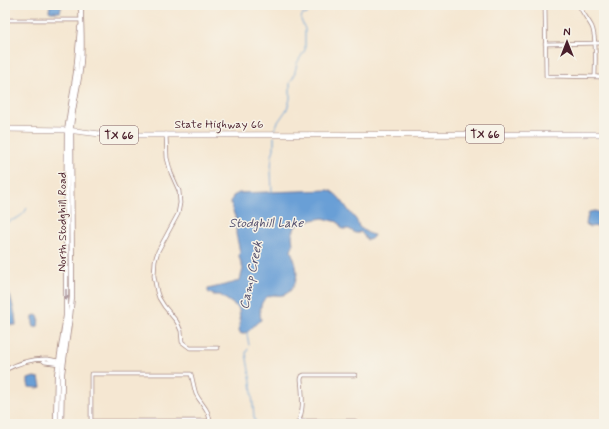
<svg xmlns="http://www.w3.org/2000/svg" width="609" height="429" viewBox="0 0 609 429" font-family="Mynerve,sans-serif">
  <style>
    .water { fill: #699fd6; stroke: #5a5f80 }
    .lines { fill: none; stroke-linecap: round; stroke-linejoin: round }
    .stream { stroke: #699fd6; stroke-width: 1 }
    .minor-casing { stroke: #a0837e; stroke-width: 4.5 }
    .tertiary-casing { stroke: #a0837e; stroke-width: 5.5 }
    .secondary-casing { stroke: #a0837e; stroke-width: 6 }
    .primary-casing { stroke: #a0837e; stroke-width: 6 }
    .minor { stroke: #fff; stroke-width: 3 }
    .tertiary { stroke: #fff; stroke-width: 4 }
    .secondary { stroke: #fff; stroke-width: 4.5 }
    .primary { stroke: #fff; stroke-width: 5 }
    .oneway { fill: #ae9aa0 }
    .labels { text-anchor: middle; stroke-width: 3; stroke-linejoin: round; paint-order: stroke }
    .shield { fill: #f7f3e8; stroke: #7e5f64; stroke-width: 1 }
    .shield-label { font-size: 11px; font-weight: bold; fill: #4a1f2b }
    .street-label { font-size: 12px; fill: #4a1f2b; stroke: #f7f3e8 }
    .water-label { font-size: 13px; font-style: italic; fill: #56526f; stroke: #f7f3e8 }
  </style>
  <rect width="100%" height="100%" fill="#f7f3e8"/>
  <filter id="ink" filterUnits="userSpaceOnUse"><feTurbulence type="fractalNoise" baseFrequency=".025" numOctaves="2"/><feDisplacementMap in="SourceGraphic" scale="8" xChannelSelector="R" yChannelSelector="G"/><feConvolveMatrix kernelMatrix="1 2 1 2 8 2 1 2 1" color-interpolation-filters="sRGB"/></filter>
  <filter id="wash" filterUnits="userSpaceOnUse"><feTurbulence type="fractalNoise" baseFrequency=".012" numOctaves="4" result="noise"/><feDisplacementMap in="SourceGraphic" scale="16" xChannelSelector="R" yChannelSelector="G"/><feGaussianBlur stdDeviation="0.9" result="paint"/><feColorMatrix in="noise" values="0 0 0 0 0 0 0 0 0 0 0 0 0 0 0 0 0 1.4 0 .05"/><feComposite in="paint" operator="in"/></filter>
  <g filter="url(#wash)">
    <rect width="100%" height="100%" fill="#f5e7d2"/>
    <path class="water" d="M 50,5 L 62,5 L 60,12 L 51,12 L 49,11 Z
      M 329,190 C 338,194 344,204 349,211 C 353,217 357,218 359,227 C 364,230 369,235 374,235 C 373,238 370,240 367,240 L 361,232 L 358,232 L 358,233 L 355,233 L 349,229 L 342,229 L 338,222 L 323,218 L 301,222 L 295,227 L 292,235 L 293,245 L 291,251 C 293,256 295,261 296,266 C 299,277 294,292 283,295 C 279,296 276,295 273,295 C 260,297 259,310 261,320 C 253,324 252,332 241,334 L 239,330 L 240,322 L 239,309 L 236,306 L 220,295 L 213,295 L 208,292 L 208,289 L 233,283 L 240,280 L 243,269 L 241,263 L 239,256 L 240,252 L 236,234 L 236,219 L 232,209 L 231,202 L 233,196 L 239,193 Z
      M 596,211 L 600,213 L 600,219 L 599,226 L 589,227 L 586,224 L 588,214 L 589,212 Z
      M 5,291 L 10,295 L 15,314 L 16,325 L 12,325 L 5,322 Z
      M 36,315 L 39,317 L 38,326 L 36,327 L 34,327 L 33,324 L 33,316 Z
      M 34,377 L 39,378 L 41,387 L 38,388 L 29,387 L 28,383 L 28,379 Z"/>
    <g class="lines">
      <path class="stream" d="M 274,130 L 278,122 L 287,109 L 290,99 L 290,83 L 294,76 L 297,63 L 305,50 L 305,29 L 301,20 L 302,15 L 307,14 L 311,5
        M 272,193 L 271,170 L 272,155 L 274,149 L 274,137
        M 5,223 C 14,219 23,218 27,208
        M 248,331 L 247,334 L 249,345
        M 248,349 L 246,353 L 251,382 L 254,417 L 256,424"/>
    </g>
  </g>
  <g filter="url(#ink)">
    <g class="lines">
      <g class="minor-casing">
        <path id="minor" d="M 545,5 L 546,76 L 604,77
          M 579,5 C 582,13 588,19 592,27 C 597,39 595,63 595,77
          M 5,20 L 81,20
          M 545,44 L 604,43
          M 166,134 L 167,158 L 171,173 L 179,191 L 180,203 L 178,214 L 158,251 L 155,261 L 154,276 L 157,292 L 159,298 L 164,306 L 177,322 L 181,331 L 182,342 L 190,348 L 218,348
          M 41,359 L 45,362 L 60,364
          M 5,370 C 18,363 32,358 48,359 C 52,360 57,361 61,361
          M 91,421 L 210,421
          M 299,421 L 355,421
          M 91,424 L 91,374 L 191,374 C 193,381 194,388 196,394 C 202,406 210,409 210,424
          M 297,424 C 305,411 302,393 301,379 L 302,376 L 304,375 L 355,375"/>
      </g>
      <g class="tertiary-casing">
        <path id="tertiary" d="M 67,130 L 76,71 L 80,27
          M 71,130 C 72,108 79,86 81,63 C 83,44 81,25 81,5"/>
      </g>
      <g class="secondary-casing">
        <path id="secondary" d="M 56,424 L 57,375 L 66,316 L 66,302 L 67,130
          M 61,424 L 62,373 L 70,316 L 72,297 L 71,130"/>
      </g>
      <g class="primary-casing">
        <path id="primary" d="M 5,129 L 67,130 L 100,134 L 114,135 L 604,134"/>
      </g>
      <use href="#minor" class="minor"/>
      <use href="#tertiary" class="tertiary"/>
      <use href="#secondary" class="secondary"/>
      <use href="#primary" class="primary"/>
    </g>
    <defs><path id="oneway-solid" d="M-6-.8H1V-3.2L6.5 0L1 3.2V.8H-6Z"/></defs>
    <use class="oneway" href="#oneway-solid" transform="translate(66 295) rotate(90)"/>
  </g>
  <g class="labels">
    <g class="shield">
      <rect x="466" y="125" width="38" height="18" rx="3"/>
      <rect x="100" y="126" width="38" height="18" rx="3"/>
    </g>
    <g class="shield-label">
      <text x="485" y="138">TX 66</text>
      <text x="119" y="139">TX 66</text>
    </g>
    <g class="street-label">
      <text x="219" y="128">State Highway 66</text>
      <text transform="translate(62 222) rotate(-90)" y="4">North Stodghill Road</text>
    </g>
    <g class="water-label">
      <text x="266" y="227">Stodghill Lake</text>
      <text transform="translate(250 275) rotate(-78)" y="5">Camp Creek</text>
    </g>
  </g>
  <rect width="609" height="429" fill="none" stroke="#f7f3e8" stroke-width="20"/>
  <g transform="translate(567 42)" stroke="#f7f3e8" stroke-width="3" paint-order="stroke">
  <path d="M0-3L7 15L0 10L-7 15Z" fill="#4a1f2b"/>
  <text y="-6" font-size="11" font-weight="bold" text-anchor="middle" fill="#4a1f2b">N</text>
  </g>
</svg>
